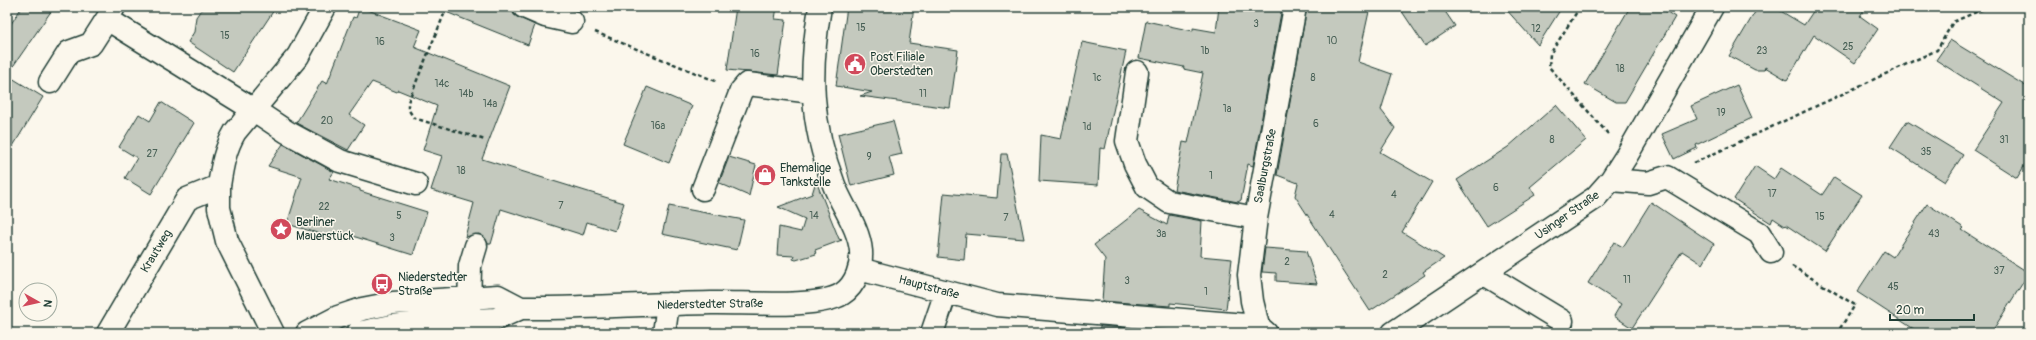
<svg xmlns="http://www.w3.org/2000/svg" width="2036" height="340" viewBox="0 0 2036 340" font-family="Pangolin,sans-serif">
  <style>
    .building { fill: #c4c9be; stroke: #1f3d34 }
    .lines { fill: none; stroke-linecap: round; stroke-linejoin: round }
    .minor-casing { stroke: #1f3d34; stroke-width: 25 }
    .path { stroke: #1f3d34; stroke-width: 2.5; stroke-dasharray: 4 3; stroke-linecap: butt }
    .minor { stroke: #fbf7ec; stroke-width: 22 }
    .labels { text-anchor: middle; stroke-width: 3; stroke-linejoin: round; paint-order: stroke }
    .number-label { font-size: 10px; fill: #486056 }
    .poi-label { font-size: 12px; fill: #1f3d34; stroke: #fbf7ec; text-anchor: start }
    .street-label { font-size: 12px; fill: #1f3d34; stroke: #fbf7ec }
  </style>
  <rect width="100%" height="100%" fill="#fbf7ec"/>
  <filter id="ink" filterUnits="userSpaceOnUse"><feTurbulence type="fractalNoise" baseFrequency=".025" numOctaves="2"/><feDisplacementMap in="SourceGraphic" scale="8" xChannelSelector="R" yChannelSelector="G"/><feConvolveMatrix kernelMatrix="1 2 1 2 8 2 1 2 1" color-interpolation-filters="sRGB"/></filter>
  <g filter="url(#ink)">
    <path class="building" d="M 22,7 L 54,7 L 7,75 L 43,97 L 7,156 L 7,30 Z
      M 203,7 L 276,7 L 233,72 L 188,42 L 194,32 L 196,17 Z
      M 360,7 L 421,30 L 414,47 L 510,86 L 482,159 L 624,203 L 615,231 L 587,222 L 583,235 L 501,209 L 491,244 L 488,244 L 485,238 L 479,234 L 465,237 L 474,203 L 431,190 L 442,156 L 423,150 L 437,106 L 398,90 L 397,92 L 372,82 L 349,115 L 364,125 L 348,150 L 296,123 L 322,81 L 327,84 L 353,17 L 356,18 Z
      M 436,7 L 512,7 L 514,15 L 535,25 L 528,45 L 436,8 Z
      M 736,7 L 777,7 L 775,19 L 786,20 L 778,75 L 727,70 Z
      M 847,7 L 914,7 L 909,43 L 958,50 L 950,108 L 860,96 L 872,92 L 836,86 Z
      M 1219,7 L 1282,7 L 1253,166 L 1248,164 L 1241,200 L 1238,202 L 1174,190 L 1183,142 L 1188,143 L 1203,73 L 1183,69 L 1184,67 L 1139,58 L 1146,21 L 1193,31 L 1193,28 L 1216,32 Z
      M 1307,7 L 1370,7 L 1358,62 L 1392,74 L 1381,110 L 1395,128 L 1380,152 L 1432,182 L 1402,232 L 1444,258 L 1423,272 L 1425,275 L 1370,311 L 1295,196 L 1298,183 L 1277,175 Z
      M 1399,7 L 1442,7 L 1455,26 L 1425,46 Z
      M 1504,7 L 1562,7 L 1538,45 Z
      M 1630,7 L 1659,7 L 1675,17 L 1625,102 L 1616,102 L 1585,84 Z
      M 1758,7 L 1774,7 L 1804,25 L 1816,7 L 1866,7 L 1860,16 L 1878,29 L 1855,63 L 1814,35 L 1787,80 L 1765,67 L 1764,70 L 1755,70 L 1729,56 Z
      M 1950,40 L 2029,88 L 2029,158 L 2017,178 L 1973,150 L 2004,103 L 1936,60 Z
      M 1082,42 L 1126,51 L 1105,149 L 1100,148 L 1098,185 L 1039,181 L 1041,135 L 1061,139 Z
      M 1737,85 L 1752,118 L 1696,145 L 1697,148 L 1674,159 L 1662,134 L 1697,119 L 1691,106 Z
      M 647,87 L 692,106 L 669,163 L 623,144 Z
      M 161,102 L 194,123 L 151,194 L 125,178 L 137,158 L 119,147 L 139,114 L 150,121 Z
      M 1556,105 L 1586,140 L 1530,187 L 1535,195 L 1487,226 L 1457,180 L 1508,147 Z
      M 893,121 L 902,154 L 889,157 L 894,175 L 851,186 L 838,134 Z
      M 1907,121 L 1963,155 L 1945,182 L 1890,147 Z
      M 283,144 L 334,172 L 329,179 L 360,189 L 360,191 L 427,212 L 413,255 L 346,234 L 344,241 L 287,224 L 302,177 L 268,166 Z
      M 1001,154 L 1007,154 L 1024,239 L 966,234 L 964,260 L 938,257 L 944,193 L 997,198 Z
      M 729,157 L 756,165 L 749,196 L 719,183 Z
      M 1755,166 L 1774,179 L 1781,168 L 1822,195 L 1834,177 L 1862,195 L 1825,251 L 1786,225 L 1785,226 L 1773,218 L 1771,223 L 1734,199 Z
      M 816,181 L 839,239 L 842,240 L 815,250 L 816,254 L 796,260 L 793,259 L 794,256 L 777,255 L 779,227 L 801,232 L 805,219 L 778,207 L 812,194 Z
      M 1651,202 L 1714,244 L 1702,264 L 1682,251 L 1632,328 L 1614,316 L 1621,304 L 1588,283 L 1614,242 L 1623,247 Z
      M 1927,204 L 1964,228 L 1962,230 L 2029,273 L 1991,333 L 1920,333 L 1857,292 L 1884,251 L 1893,257 Z
      M 669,206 L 744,220 L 737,250 L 662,234 Z
      M 1139,210 L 1167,225 L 1169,215 L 1202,221 L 1200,256 L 1232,259 L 1226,309 L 1170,303 L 1170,306 L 1102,301 L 1105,259 L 1094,245 Z
      M 1265,248 L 1306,251 L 1317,284 L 1276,281 L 1276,273 L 1262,272 Z
      M 1100,326 L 1165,331 L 1165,333 L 1099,333 Z"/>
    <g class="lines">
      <g class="minor-casing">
        <path id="minor" d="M 114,7 L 107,19 L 254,110 L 287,132 L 340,161 L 416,184
          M 524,7 L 545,16 L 572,22
          M 1137,72 L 1127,141 L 1135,164 L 1147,187 L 1169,202 L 1256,218
          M 50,82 L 69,52 L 91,44 L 107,19
          M 1611,180 L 1648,183 L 1667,177 L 1759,233 L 1771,252
          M 219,186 L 219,208 L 227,241 L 273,333
          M 703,189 L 741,91 L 747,84 L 812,92
          M 859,269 L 997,305 L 1258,326 L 1266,333
          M 1483,273 L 1562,321
          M 469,312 L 470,266 L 476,246
          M 1258,326 L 1252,301 L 1249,275 L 1256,218 L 1295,7
          M 108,333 L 187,199 L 219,186 C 222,166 225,149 235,132 L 298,56 L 325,7
          M 307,333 L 338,317 L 362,309 L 393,303 L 498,296 L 521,308 L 548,308 C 602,307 656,304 711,303 C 741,302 818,309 842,294 C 856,285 862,266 861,251 C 859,228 842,206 834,185 C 810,122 809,72 820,7
          M 358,333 L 392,326 L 430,322 L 496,319 L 521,308
          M 664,333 L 668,304
          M 932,333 L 946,292
          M 1393,333 L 1595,198 L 1611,180 L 1627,155 L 1712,7"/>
      </g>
      <path class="path" d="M 447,7 L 408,102 L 408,109 L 414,118 L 485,140
        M 1580,7 L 1550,54 L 1549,67 L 1609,135
        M 595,32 L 718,82
        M 1694,163 L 1937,50 L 1953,22 L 1988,7
        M 1792,266 L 1855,305 L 1837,333"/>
      <use href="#minor" class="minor"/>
    </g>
  </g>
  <defs>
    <g id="civic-disc" transform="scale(1.15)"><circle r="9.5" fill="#d1495b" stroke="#fbf7ec"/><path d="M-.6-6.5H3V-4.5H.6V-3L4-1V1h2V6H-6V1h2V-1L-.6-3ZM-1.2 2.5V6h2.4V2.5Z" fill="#fff"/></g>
    <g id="shop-disc" transform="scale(1.15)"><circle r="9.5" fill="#d1495b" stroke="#fbf7ec"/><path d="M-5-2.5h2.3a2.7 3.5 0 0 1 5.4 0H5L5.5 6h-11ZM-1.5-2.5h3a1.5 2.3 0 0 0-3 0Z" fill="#fff"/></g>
    <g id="sight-disc" transform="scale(1.15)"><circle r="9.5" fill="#d1495b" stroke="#fbf7ec"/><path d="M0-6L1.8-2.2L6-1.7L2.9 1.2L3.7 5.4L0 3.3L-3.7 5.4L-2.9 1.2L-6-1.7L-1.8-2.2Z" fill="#fff"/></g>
    <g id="bus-disc" transform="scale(1.15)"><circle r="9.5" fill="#d1495b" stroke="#fbf7ec"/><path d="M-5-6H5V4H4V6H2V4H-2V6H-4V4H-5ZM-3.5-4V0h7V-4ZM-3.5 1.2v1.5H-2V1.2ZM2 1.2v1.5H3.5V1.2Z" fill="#fff"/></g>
  </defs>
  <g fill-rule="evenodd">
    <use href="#civic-disc" x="855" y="64"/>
    <use href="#shop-disc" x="765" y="175"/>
    <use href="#sight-disc" x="281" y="229"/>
    <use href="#bus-disc" x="382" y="284"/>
  </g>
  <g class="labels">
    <g class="number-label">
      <text x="1256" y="27">3</text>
      <text x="861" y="31">15</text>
      <text x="1536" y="32">12</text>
      <text x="225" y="39">15</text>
      <text x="1332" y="44">10</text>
      <text x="380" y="45">16</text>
      <text x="1848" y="50">25</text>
      <text x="1205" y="54">1b</text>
      <text x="1762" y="54">23</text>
      <text x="755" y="57">16</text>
      <text x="1620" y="72">18</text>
      <text x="1097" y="81">1c</text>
      <text x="1313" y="81">8</text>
      <text x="442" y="87">14c</text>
      <text x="466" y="97">14b</text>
      <text x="923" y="97">11</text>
      <text x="490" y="107">14a</text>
      <text x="1227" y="112">1a</text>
      <text x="1721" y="116">19</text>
      <text x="327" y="124">20</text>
      <text x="1316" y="127">6</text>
      <text x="658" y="129">16a</text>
      <text x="1087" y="130">1d</text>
      <text x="1552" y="143">8</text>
      <text x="2004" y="143">31</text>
      <text x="1926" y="155">35</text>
      <text x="152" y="157">27</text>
      <text x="869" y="160">9</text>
      <text x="461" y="174">18</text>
      <text x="1211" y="179">1</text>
      <text x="1496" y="191">6</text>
      <text x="1772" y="197">17</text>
      <text x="1394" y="198">4</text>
      <text x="561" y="209">7</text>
      <text x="324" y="210">22</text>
      <text x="1332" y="218">4</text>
      <text x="399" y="219">5</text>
      <text x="814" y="219">14</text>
      <text x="1820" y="220">15</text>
      <text x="1006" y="221">7</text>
      <text x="1161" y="237">3a</text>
      <text x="1934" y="237">43</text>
      <text x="392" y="241">3</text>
      <text x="1287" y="265">2</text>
      <text x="1999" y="274">37</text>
      <text x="1385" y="278">2</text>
      <text x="1627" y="283">11</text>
      <text x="1127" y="284">3</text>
      <text x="1893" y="290">45</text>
      <text x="1206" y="295">1</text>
    </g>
    <g class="poi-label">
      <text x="870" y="61">Post Filiale<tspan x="870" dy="14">Oberstedten</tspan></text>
      <text x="780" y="172">Ehemalige<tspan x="780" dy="14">Tankstelle</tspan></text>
      <text x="296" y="226">Berliner<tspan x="296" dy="14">Mauerstück</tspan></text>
      <text x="398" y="281">Niederstedter<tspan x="398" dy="14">Straße</tspan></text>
    </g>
    <g class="street-label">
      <text transform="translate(1265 166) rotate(-79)" y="4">Saalburgstraße</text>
      <text transform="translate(1567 215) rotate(-35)" y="4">Usinger Straße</text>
      <text transform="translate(156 251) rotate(-59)" y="4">Krautweg</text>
      <text transform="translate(929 287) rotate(15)" y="4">Hauptstraße</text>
      <text transform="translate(710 304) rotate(-1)" y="4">Niederstedter Straße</text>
    </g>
  </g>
  <rect width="2036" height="340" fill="none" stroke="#fbf7ec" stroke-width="24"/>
  <rect x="12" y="12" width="2012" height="316" fill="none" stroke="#1f3d34" stroke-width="1.5" filter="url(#ink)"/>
  <g transform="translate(38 302) rotate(98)"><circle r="19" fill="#fbf7ec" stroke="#a3ada2"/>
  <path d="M0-3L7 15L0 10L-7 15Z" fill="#d1495b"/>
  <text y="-6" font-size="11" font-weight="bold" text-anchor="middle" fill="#1f3d34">N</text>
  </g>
  <path d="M1890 314v6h84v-6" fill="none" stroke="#1f3d34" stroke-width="2"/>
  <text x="1896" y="314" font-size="12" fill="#1f3d34" stroke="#fbf7ec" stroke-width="3" paint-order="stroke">20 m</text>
</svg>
